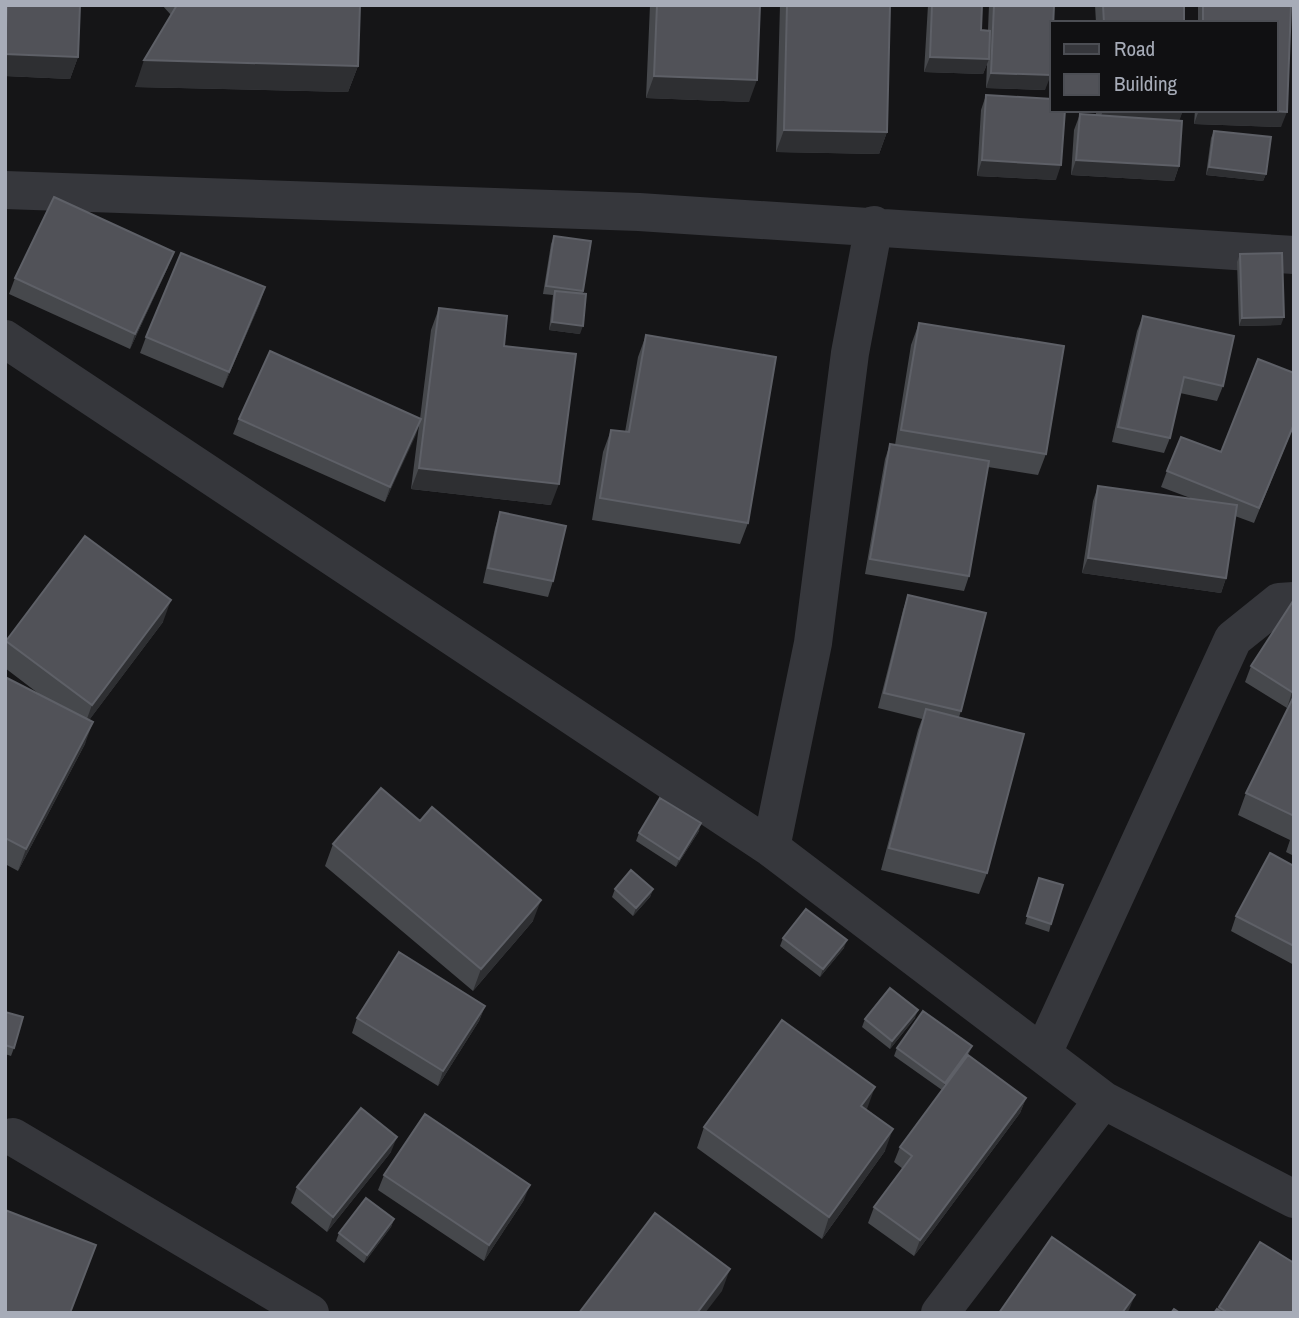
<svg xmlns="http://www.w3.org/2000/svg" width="1299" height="1318" viewBox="0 0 1299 1318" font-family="'Archivo Narrow',sans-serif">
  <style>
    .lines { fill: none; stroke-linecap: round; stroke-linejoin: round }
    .street { stroke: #36373c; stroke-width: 38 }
    .wall { fill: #46484c }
    .shaded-wall { fill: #2e2f32 }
    .building { fill: #515258; stroke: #5e6067; stroke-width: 2 }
  </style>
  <rect width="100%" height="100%" fill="#151517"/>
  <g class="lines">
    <path class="street" d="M 5,190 L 639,212 L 1294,255
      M 5,339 L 771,848 L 1103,1100 L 1294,1199
      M 771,848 L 813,643 L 850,353 L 874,225
      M 1043,1053 L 1233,639 L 1279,602 L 1294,601
      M 13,1137 L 310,1313
      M 940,1313 L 1103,1100"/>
  </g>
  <path class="wall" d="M 5,5 L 80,5 L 78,57 L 70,79 L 5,76 Z
    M 162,5 L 360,5 L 358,66 L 348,92 L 135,87 L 171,15 Z
    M 650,5 L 760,5 L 749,102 L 646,98 Z
    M 780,5 L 890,5 L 887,132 L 879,154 L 776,152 Z
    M 928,5 L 982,5 L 981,30 L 988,30 L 989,5 L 1054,5 L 1045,90 L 986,88 L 987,64 L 983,74 L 924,72 Z
    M 1095,5 L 1184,5 L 1184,23 L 1096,23 Z
    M 1198,5 L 1291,5 L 1281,127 L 1194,124 L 1195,110 L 1276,110 L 1276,23 L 1198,23 Z
    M 986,95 L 1056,180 L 977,176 L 981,110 Z
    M 1096,110 L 1183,110 L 1179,120 L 1179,166 L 1174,181 L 1071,175 L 1074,130 L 1080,114 L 1096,115 Z
    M 1214,131 L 1266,174 L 1263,181 L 1206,175 L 1211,138 Z
    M 554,236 L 583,291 L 580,334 L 549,330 L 553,295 L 543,294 L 551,244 Z
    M 1240,254 L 1281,325 L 1239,326 L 1237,262 Z
    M 168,267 L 130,349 L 9,294 L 15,278 Z
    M 260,303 L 223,388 L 140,353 L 146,337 Z
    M 439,308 L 504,346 L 551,505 L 411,489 L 419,425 L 385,502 L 233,434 L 239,419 L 420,419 L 431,330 Z
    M 1143,316 L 1223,386 L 1217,401 L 1180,393 L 1170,438 L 1164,453 L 1112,442 L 1137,331 Z
    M 919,323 L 1046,454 L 1038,475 L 988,467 L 969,576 L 964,591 L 865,574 L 885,459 L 890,444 L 895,445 L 911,345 Z
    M 646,335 L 748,523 L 740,544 L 592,520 L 603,452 L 611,430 L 625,432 L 638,357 Z
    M 1294,373 L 1294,425 L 1254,523 L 1235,516 L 1226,578 L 1221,593 L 1082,573 L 1093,501 L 1098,486 L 1193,499 L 1161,487 L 1167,471 L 1221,452 Z
    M 500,512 L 553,581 L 548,597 L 483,583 L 495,528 Z
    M 85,536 L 163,622 L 89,720 L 85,744 L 18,871 L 5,864 L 5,677 L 43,697 L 5,668 L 5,642 Z
    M 908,595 L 961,711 L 959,717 L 987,873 L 979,894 L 881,870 L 918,730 L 922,719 L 878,708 L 903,610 Z
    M 1294,601 L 1294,696 L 1287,708 L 1245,682 L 1251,666 Z
    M 1294,696 L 1294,856 L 1286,852 L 1290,840 L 1238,815 L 1246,793 Z
    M 420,821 L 533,921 L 473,991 L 325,866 L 333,844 Z
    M 699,831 L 676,867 L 636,841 L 639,833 Z
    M 1294,866 L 1294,965 L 1231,931 L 1236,916 Z
    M 1039,878 L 1051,924 L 1049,932 L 1025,924 Z
    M 615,889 L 653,889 L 650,897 L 633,916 L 612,897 Z
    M 783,938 L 844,948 L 820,977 L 780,946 Z
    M 485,1006 L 479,1021 L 438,1086 L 352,1033 L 357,1018 Z
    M 5,1012 L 14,1048 L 11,1056 L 5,1054 Z
    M 915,1018 L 890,1049 L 862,1027 L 865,1019 Z
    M 897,1048 L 968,1056 L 1026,1098 L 1020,1113 L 914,1256 L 868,1223 L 874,1207 L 903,1169 L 894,1162 L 900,1147 L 942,1090 L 894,1056 Z
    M 867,1109 L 866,1110 L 885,1151 L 822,1239 L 697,1148 L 704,1127 Z
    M 391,1152 L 327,1232 L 291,1203 L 297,1187 Z
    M 384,1175 L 524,1200 L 484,1261 L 378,1190 Z
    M 394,1219 L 391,1227 L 364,1263 L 336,1241 L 339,1233 Z
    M 1219,1307 L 1294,1313 L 1214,1313 Z"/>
  <path class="shaded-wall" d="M 5,54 L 78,57 L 70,79 L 5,76 Z
    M 930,57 L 989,59 L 983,74 L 924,72 Z
    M 144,60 L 358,66 L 348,92 L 135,87 Z
    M 991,73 L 1051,75 L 1045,90 L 986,88 Z
    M 654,76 L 757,80 L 749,102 L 646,98 Z
    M 1103,110 L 1183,110 L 1177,128 L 1097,129 Z
    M 1199,110 L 1249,110 L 1287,112 L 1281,127 L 1194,124 Z
    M 784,130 L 887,132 L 879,154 L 776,152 Z
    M 982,160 L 1061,165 L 1056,180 L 977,176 Z
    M 1076,160 L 1179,166 L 1174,181 L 1071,175 Z
    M 1209,167 L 1266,174 L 1263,181 L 1206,175 Z
    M 174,252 L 168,267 L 130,349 L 135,334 Z
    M 265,287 L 260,303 L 223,388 L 229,372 Z
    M 1284,317 L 1281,325 L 1239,326 L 1242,318 Z
    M 552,322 L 583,326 L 580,334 L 549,330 Z
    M 421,419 L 416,435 L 385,502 L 390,487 Z
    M 419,468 L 559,484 L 551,505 L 411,489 Z
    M 1088,558 L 1226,578 L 1221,593 L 1082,573 Z
    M 171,600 L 163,622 L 84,727 L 92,705 Z
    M 1294,690 L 1294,696 L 1287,708 L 1292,692 Z
    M 93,722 L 85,744 L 18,871 L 26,849 Z
    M 701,823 L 699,831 L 676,867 L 679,859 Z
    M 653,889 L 650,897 L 633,916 L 636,908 Z
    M 541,900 L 533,921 L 473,991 L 481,969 Z
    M 847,940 L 844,948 L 820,977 L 823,969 Z
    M 485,1006 L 479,1021 L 438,1086 L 443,1071 Z
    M 918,1010 L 915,1018 L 890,1049 L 892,1041 Z
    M 972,1046 L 969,1054 L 942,1091 L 945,1083 Z
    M 875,1087 L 867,1109 L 853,1128 L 861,1106 Z
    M 1026,1098 L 1020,1113 L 914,1256 L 920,1240 Z
    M 893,1129 L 885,1151 L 822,1239 L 829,1217 Z
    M 397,1137 L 391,1152 L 327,1232 L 333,1217 Z
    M 530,1185 L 524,1200 L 484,1261 L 489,1245 Z
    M 394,1219 L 391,1227 L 364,1263 L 367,1255 Z
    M 730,1269 L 722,1291 L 705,1313 L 697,1313 Z
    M 1135,1295 L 1129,1310 L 1127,1313 L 1122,1313 Z"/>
  <path class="building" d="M 7,5 L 80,5 L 78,57 L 5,54 Z
    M 177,5 L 360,5 L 358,66 L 144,60 Z
    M 657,5 L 760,5 L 757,80 L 654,76 Z
    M 787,5 L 890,5 L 887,132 L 784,130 Z
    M 932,5 L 982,5 L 981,30 L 990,31 L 989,59 L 930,57 Z
    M 994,5 L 1054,5 L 1051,75 L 991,73 Z
    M 1103,5 L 1184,5 L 1184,23 L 1104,23 Z
    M 1203,5 L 1291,5 L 1287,112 L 1249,110 L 1276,110 L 1276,23 L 1203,23 Z
    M 986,95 L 1052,99 L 1052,110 L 1065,110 L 1061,165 L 982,160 Z
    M 1080,114 L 1182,121 L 1179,166 L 1076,160 Z
    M 1214,131 L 1271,137 L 1266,174 L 1209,167 Z
    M 54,197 L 174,252 L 135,334 L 15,278 Z
    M 554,236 L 591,241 L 583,291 L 546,286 Z
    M 181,253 L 265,287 L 229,372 L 146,337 Z
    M 1282,253 L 1284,317 L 1242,318 L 1240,254 Z
    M 555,291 L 586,294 L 583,326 L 552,322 Z
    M 439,308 L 507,316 L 504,346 L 576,354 L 559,484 L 419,468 Z
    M 1143,316 L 1234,336 L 1223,386 L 1184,377 L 1170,438 L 1118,427 Z
    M 919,323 L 1064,346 L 1046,454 L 901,430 Z
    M 646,335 L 776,357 L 748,523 L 600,498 L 611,430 L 629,432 Z
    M 270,351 L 421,419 L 390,487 L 239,419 Z
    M 1258,359 L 1294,373 L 1294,424 L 1259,508 L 1167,471 L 1181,437 L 1221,452 Z
    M 890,444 L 989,461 L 969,576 L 870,559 Z
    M 1098,486 L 1237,505 L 1226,578 L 1088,558 Z
    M 500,512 L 566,526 L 553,581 L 488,568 Z
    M 85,536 L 171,600 L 92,705 L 6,641 Z
    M 908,595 L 986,613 L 961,711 L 884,693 Z
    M 1293,601 L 1294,690 L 1292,692 L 1251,666 Z
    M 5,677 L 93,722 L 26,849 L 5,838 Z
    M 1294,696 L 1294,816 L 1246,793 Z
    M 926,709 L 1024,734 L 987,873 L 889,848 Z
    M 381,788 L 420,821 L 432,807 L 541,900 L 481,969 L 333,844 Z
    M 660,798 L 701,823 L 679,859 L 639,833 Z
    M 1270,853 L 1294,866 L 1294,946 L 1236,916 Z
    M 631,870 L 653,889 L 636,908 L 615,889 Z
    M 1039,878 L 1063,885 L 1051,924 L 1027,916 Z
    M 806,909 L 847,940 L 823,969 L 783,938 Z
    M 399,952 L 485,1006 L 443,1071 L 357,1018 Z
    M 890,988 L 918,1010 L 892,1041 L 865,1019 Z
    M 923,1011 L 972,1046 L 945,1083 L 897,1048 Z
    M 5,1012 L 23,1017 L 14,1048 L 5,1045 Z
    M 782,1020 L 875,1087 L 861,1106 L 893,1129 L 829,1217 L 704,1127 Z
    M 968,1055 L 1026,1098 L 920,1240 L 874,1207 L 912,1156 L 900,1147 Z
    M 361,1108 L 397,1137 L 333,1217 L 297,1187 Z
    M 425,1114 L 530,1185 L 489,1245 L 384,1175 Z
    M 366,1198 L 394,1219 L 367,1255 L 339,1233 Z
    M 5,1210 L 96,1245 L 70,1313 L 5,1313 Z
    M 655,1213 L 730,1269 L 697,1313 L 579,1313 Z
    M 1052,1237 L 1135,1295 L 1122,1313 L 999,1313 Z
    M 1260,1242 L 1294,1263 L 1294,1313 L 1228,1313 L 1219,1307 Z
    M 1174,1309 L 1180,1313 L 1171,1313 Z
    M 1217,1309 L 1222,1313 L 1214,1313 Z"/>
  <rect width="1299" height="1318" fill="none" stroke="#a7acb8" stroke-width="14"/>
  <rect x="1050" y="21" width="228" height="91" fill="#101012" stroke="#4c4e54" stroke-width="2"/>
  <rect x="1064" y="44" width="35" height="10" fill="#36373c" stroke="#4c4e54" stroke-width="2"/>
  <text x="1114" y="56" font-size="21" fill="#a7acb8">Road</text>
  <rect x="1064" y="74" width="35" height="21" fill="#515258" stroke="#4c4e54" stroke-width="2"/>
  <text x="1114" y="91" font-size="21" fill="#a7acb8">Building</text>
</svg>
